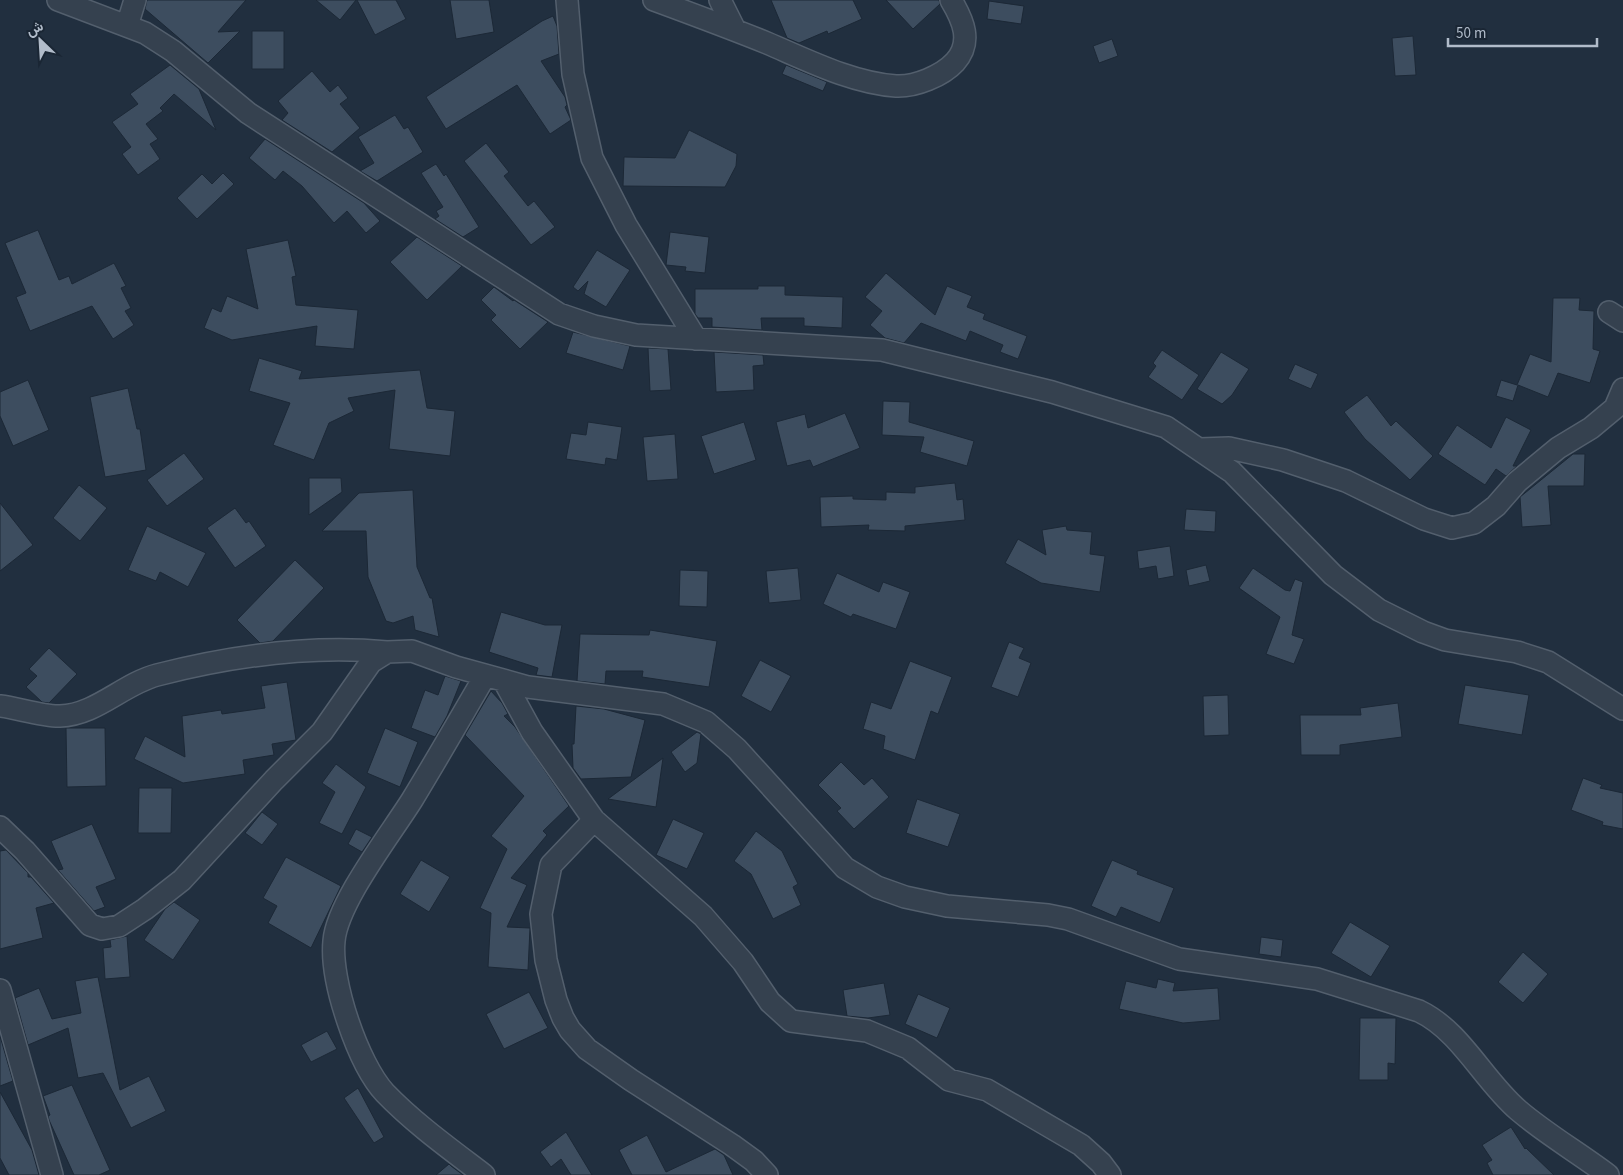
<svg xmlns="http://www.w3.org/2000/svg" width="1623" height="1175" viewBox="0 0 1623 1175" font-family="'Source Sans 3',Vazirmatn,sans-serif">
  <style>
    .building { fill: #3d4d5f; stroke: #1c2836 }
    .lines { fill: none; stroke-linecap: round; stroke-linejoin: round }
    .minor-casing { stroke: #535f6d; stroke-width: 24 }
    .minor { stroke: #35414f; stroke-width: 21 }
  </style>
  <rect width="100%" height="100%" fill="#212f3f"/>
  <path class="building" d="M 147,0 L 246,0 L 218,32 L 240,31 L 208,63 L 145,9 Z
    M 316,0 L 356,0 L 340,20 Z
    M 357,0 L 396,0 L 406,19 L 375,35 Z
    M 450,0 L 489,0 L 494,32 L 456,39 Z
    M 771,0 L 853,0 L 862,19 L 828,34 L 827,31 L 799,43 L 787,38 Z
    M 886,0 L 939,0 L 940,4 L 913,29 Z
    M 989,1 L 1024,6 L 1021,24 L 987,19 Z
    M 553,16 L 557,26 L 559,54 L 541,61 L 565,97 L 567,105 L 565,107 L 571,120 L 550,134 L 517,85 L 446,129 L 426,97 L 542,21 Z
    M 252,31 L 284,31 L 284,69 L 252,69 Z
    M 1413,36 L 1416,75 L 1395,76 L 1392,38 Z
    M 1112,39 L 1118,56 L 1099,63 L 1093,46 Z
    M 170,65 L 199,89 L 216,130 L 174,94 L 160,108 L 163,111 L 146,124 L 158,139 L 150,144 L 160,159 L 138,175 L 122,154 L 131,147 L 112,122 L 138,104 L 130,94 Z
    M 786,65 L 827,82 L 823,91 L 782,74 Z
    M 312,71 L 330,92 L 338,85 L 348,98 L 340,104 L 360,128 L 332,152 L 282,120 L 288,113 L 278,101 Z
    M 395,115 L 404,129 L 408,127 L 423,152 L 377,181 L 360,171 L 374,163 L 358,137 Z
    M 689,130 L 737,154 L 736,166 L 725,187 L 623,186 L 624,157 L 675,158 Z
    M 265,139 L 364,203 L 380,221 L 366,233 L 347,211 L 334,223 L 302,186 L 283,171 L 275,180 L 249,158 Z
    M 486,143 L 509,172 L 504,176 L 528,206 L 534,201 L 555,227 L 531,245 L 464,161 Z
    M 436,164 L 444,176 L 446,174 L 479,227 L 463,237 L 435,219 L 439,216 L 436,211 L 443,207 L 421,173 Z
    M 223,173 L 234,184 L 197,219 L 177,198 L 202,174 L 212,184 Z
    M 38,230 L 59,280 L 69,276 L 72,284 L 114,263 L 126,286 L 121,288 L 131,308 L 125,311 L 134,325 L 113,339 L 92,306 L 30,331 L 16,297 L 26,293 L 5,243 Z
    M 670,232 L 709,237 L 705,273 L 685,271 L 686,267 L 666,265 Z
    M 417,237 L 462,266 L 427,300 L 390,262 Z
    M 288,240 L 296,276 L 292,277 L 296,305 L 358,310 L 354,349 L 315,346 L 317,326 L 232,340 L 204,328 L 212,308 L 221,312 L 227,296 L 258,309 L 246,249 Z
    M 597,250 L 630,270 L 606,307 L 584,294 L 588,281 L 578,291 L 573,287 Z
    M 886,273 L 935,315 L 947,286 L 972,296 L 967,307 L 985,314 L 983,319 L 1027,336 L 1018,359 L 1000,352 L 1003,345 L 970,331 L 966,341 L 921,323 L 904,343 L 885,338 L 870,325 L 882,311 L 865,297 Z
    M 758,286 L 785,286 L 785,295 L 843,297 L 842,328 L 804,326 L 804,318 L 761,318 L 762,330 L 712,327 L 712,318 L 698,318 L 695,314 L 695,289 L 758,289 Z
    M 494,287 L 513,301 L 514,300 L 548,322 L 520,349 L 491,320 L 496,315 L 481,300 Z
    M 1553,298 L 1580,298 L 1579,310 L 1594,311 L 1593,349 L 1600,351 L 1590,383 L 1558,373 L 1548,397 L 1518,385 L 1513,401 L 1496,396 L 1501,380 L 1517,385 L 1530,354 L 1551,362 Z
    M 573,332 L 630,346 L 623,370 L 566,353 Z
    M 648,348 L 668,349 L 671,390 L 650,391 Z
    M 1162,350 L 1199,375 L 1182,400 L 1148,377 L 1156,366 L 1153,363 Z
    M 714,352 L 763,355 L 764,365 L 753,366 L 754,390 L 716,392 Z
    M 1221,352 L 1249,369 L 1232,395 L 1222,404 L 1197,389 Z
    M 259,358 L 302,371 L 299,379 L 420,370 L 427,408 L 455,411 L 450,456 L 389,449 L 395,390 L 348,398 L 354,411 L 329,423 L 314,460 L 273,445 L 290,403 L 249,391 Z
    M 1295,364 L 1318,374 L 1311,389 L 1288,379 Z
    M 28,380 L 49,430 L 13,446 L 0,416 L 0,392 Z
    M 128,388 L 137,429 L 140,429 L 146,470 L 105,477 L 90,397 Z
    M 1367,395 L 1391,426 L 1396,421 L 1433,456 L 1410,480 L 1365,439 L 1344,412 Z
    M 883,401 L 910,402 L 909,422 L 974,441 L 967,466 L 920,452 L 924,437 L 882,435 Z
    M 845,413 L 860,448 L 813,467 L 810,460 L 787,466 L 776,422 L 805,414 L 808,428 Z
    M 1506,417 L 1531,430 L 1513,466 L 1517,466 L 1506,476 L 1496,469 L 1485,485 L 1438,454 L 1457,425 L 1491,448 Z
    M 588,422 L 622,427 L 617,460 L 606,458 L 605,465 L 566,459 L 571,433 L 586,435 Z
    M 744,422 L 756,460 L 714,474 L 701,436 Z
    M 675,434 L 678,479 L 647,481 L 643,437 Z
    M 184,453 L 204,479 L 167,506 L 147,480 Z
    M 1573,454 L 1585,454 L 1584,486 L 1548,486 L 1551,525 L 1522,527 L 1520,497 Z
    M 309,478 L 341,478 L 342,492 L 309,515 Z
    M 955,483 L 957,500 L 963,499 L 965,520 L 905,526 L 905,531 L 868,530 L 869,525 L 821,527 L 820,497 L 853,496 L 853,499 L 886,500 L 886,492 L 915,493 L 915,487 Z
    M 79,485 L 107,508 L 80,541 L 53,518 Z
    M 413,490 L 417,567 L 430,598 L 432,598 L 439,637 L 415,630 L 413,616 L 393,623 L 386,621 L 368,577 L 366,531 L 322,531 L 359,493 Z
    M 0,503 L 33,545 L 0,571 Z
    M 235,508 L 246,523 L 249,521 L 266,546 L 235,568 L 207,528 Z
    M 1186,509 L 1216,511 L 1215,532 L 1184,530 Z
    M 147,526 L 206,553 L 188,587 L 160,572 L 156,581 L 128,570 Z
    M 1066,526 L 1067,530 L 1092,532 L 1090,554 L 1105,556 L 1100,592 L 1041,583 L 1005,563 L 1018,539 L 1046,555 L 1042,530 Z
    M 1170,546 L 1174,576 L 1158,579 L 1156,566 L 1139,569 L 1137,551 Z
    M 295,560 L 324,588 L 273,641 L 260,643 L 237,620 Z
    M 1206,565 L 1210,581 L 1189,586 L 1186,570 Z
    M 798,568 L 801,600 L 769,603 L 766,571 Z
    M 1253,568 L 1285,590 L 1290,591 L 1295,579 L 1303,582 L 1292,635 L 1304,639 L 1294,664 L 1266,654 L 1280,617 L 1239,588 Z
    M 680,570 L 708,571 L 707,607 L 679,606 Z
    M 837,573 L 879,592 L 883,582 L 910,592 L 896,629 L 853,614 L 851,617 L 823,604 Z
    M 501,612 L 545,625 L 562,625 L 552,677 L 536,675 L 538,668 L 489,652 Z
    M 650,630 L 717,641 L 709,687 L 642,677 L 643,671 L 606,671 L 605,684 L 577,681 L 580,634 L 649,635 Z
    M 1009,642 L 1024,648 L 1019,658 L 1031,663 L 1018,697 L 991,687 Z
    M 49,648 L 77,674 L 49,703 L 42,702 L 26,687 L 37,676 L 29,669 Z
    M 760,660 L 791,676 L 771,712 L 741,696 Z
    M 910,661 L 952,677 L 938,714 L 931,711 L 915,760 L 883,749 L 885,736 L 863,729 L 871,702 L 891,709 Z
    M 445,676 L 461,681 L 447,716 L 435,737 L 411,728 L 425,690 L 438,695 Z
    M 287,682 L 296,740 L 272,744 L 274,755 L 243,760 L 245,774 L 183,783 L 134,759 L 145,736 L 185,757 L 182,716 L 221,710 L 222,714 L 265,708 L 261,686 Z
    M 1465,685 L 1529,695 L 1522,735 L 1458,724 Z
    M 491,691 L 502,703 L 508,714 L 504,716 L 515,727 L 569,806 L 543,831 L 547,835 L 511,878 L 527,885 L 507,927 L 530,928 L 528,970 L 488,967 L 491,913 L 480,908 L 507,849 L 491,836 L 524,796 L 465,735 Z
    M 1228,695 L 1229,735 L 1204,736 L 1203,696 Z
    M 1398,703 L 1402,737 L 1340,745 L 1340,755 L 1301,755 L 1300,715 L 1361,715 L 1360,708 Z
    M 576,706 L 604,709 L 645,720 L 631,777 L 581,779 L 573,768 L 572,744 L 574,744 Z
    M 66,728 L 105,728 L 106,786 L 67,787 Z
    M 385,728 L 418,742 L 400,787 L 367,773 Z
    M 697,732 L 701,734 L 697,763 L 685,772 L 671,752 Z
    M 663,758 L 656,807 L 608,799 Z
    M 841,762 L 864,785 L 872,778 L 889,797 L 854,829 L 837,811 L 841,808 L 818,785 Z
    M 336,764 L 366,787 L 342,834 L 319,823 L 335,792 L 322,783 Z
    M 1583,778 L 1602,785 L 1600,788 L 1623,793 L 1623,829 L 1602,825 L 1603,822 L 1571,810 Z
    M 139,788 L 172,788 L 171,833 L 138,833 Z
    M 917,799 L 960,814 L 948,847 L 906,833 Z
    M 262,812 L 278,824 L 262,845 L 245,833 Z
    M 673,819 L 704,833 L 687,869 L 656,855 Z
    M 92,824 L 116,879 L 96,887 L 105,907 L 94,911 L 58,870 L 63,869 L 51,841 Z
    M 356,829 L 372,837 L 362,852 L 348,844 Z
    M 756,831 L 782,851 L 798,884 L 793,887 L 801,905 L 773,919 L 751,874 L 734,861 Z
    M 6,850 L 28,873 L 28,877 L 31,877 L 54,903 L 36,908 L 43,938 L 0,949 L 0,851 Z
    M 286,857 L 341,886 L 311,948 L 268,923 L 277,906 L 263,898 Z
    M 421,860 L 450,877 L 429,912 L 400,894 Z
    M 1112,860 L 1138,871 L 1137,874 L 1174,888 L 1160,923 L 1121,907 L 1116,917 L 1091,906 Z
    M 174,902 L 200,920 L 173,960 L 144,940 L 165,909 Z
    M 1350,922 L 1390,946 L 1371,977 L 1331,953 Z
    M 127,936 L 130,977 L 105,979 L 103,948 L 111,947 L 110,940 Z
    M 1261,937 L 1283,940 L 1281,957 L 1259,954 Z
    M 1523,952 L 1548,974 L 1523,1003 L 1498,982 Z
    M 98,977 L 120,1090 L 149,1076 L 166,1111 L 131,1128 L 103,1073 L 78,1078 L 68,1028 L 28,1045 L 15,998 L 39,988 L 52,1019 L 81,1013 L 75,981 Z
    M 1158,979 L 1175,983 L 1173,991 L 1218,988 L 1220,1020 L 1183,1023 L 1119,1009 L 1126,981 L 1156,988 Z
    M 884,983 L 890,1015 L 868,1018 L 847,1016 L 843,990 Z
    M 529,992 L 548,1028 L 504,1049 L 486,1014 Z
    M 918,994 L 950,1008 L 937,1038 L 905,1024 Z
    M 1360,1018 L 1396,1018 L 1395,1064 L 1388,1063 L 1388,1080 L 1359,1080 Z
    M 327,1031 L 337,1049 L 311,1062 L 301,1045 Z
    M 0,1036 L 13,1081 L 0,1086 Z
    M 72,1085 L 110,1170 L 99,1175 L 74,1175 L 49,1120 L 48,1116 L 50,1115 L 43,1096 Z
    M 358,1088 L 384,1137 L 374,1143 L 344,1098 Z
    M 0,1092 L 32,1150 L 39,1175 L 9,1175 L 0,1158 Z
    M 1511,1127 L 1525,1149 L 1526,1148 L 1554,1175 L 1493,1175 L 1487,1163 L 1492,1160 L 1482,1145 Z
    M 566,1132 L 592,1175 L 571,1175 L 561,1159 L 551,1167 L 540,1152 Z
    M 647,1135 L 666,1172 L 715,1149 L 724,1155 L 733,1175 L 632,1175 L 619,1150 Z
    M 449,1164 L 451,1166 L 463,1175 L 436,1175 Z"/>
  <g class="lines">
    <g class="minor-casing">
      <path id="minor" d="M 58,0 L 145,33 L 173,51 L 248,113 L 559,314 L 594,326 L 636,335 L 882,350 L 1052,392 L 1166,427 L 1232,472 L 1333,575 L 1379,610 L 1423,632 L 1445,640 L 1517,652 L 1548,662 L 1623,709
        M 567,0 L 573,74 L 592,158 L 626,225 L 696,339
        M 654,0 C 692,14 730,28 767,43 C 807,60 852,83 896,86 C 915,87 942,76 955,62 C 973,42 963,20 951,0
        M 720,0 L 735,30
        M 127,26 L 135,0
        M 1609,312 L 1623,321
        M 1200,449 L 1229,448 L 1283,460 L 1346,481 L 1424,519 L 1452,528 L 1474,523 L 1496,506 L 1517,482 L 1558,448 L 1591,428 L 1615,408 L 1623,389
        M 504,681 L 532,732 L 594,820
        M 0,706 C 17,708 45,717 60,716 C 96,715 123,684 157,675 C 231,656 311,645 387,652
        M 0,827 L 25,851 L 90,925 L 102,929 L 119,926 L 145,909 L 182,880 L 274,780 L 322,732 L 371,662 L 387,652 L 412,651 L 456,667 L 528,687 L 663,704 L 706,722 L 737,749 L 845,868 L 877,887 L 905,897 L 947,906 L 1048,915 L 1068,919 L 1179,959 L 1317,979 L 1419,1011 C 1461,1031 1483,1080 1518,1110 C 1546,1134 1579,1153 1608,1175
        M 0,990 L 52,1175
        M 484,1175 C 450,1149 415,1124 385,1093 C 358,1064 330,981 334,941 C 337,903 390,835 412,800 C 437,759 461,717 485,676
        M 767,1175 L 754,1161 L 732,1145 L 631,1080 L 587,1049 L 570,1030 L 563,1018 L 556,1000 L 546,960 L 541,914 L 551,865 L 594,820 L 703,916 L 743,962 L 770,1002 L 791,1021 L 867,1031 L 908,1048 L 949,1080 L 987,1090 L 1081,1145 L 1101,1163 L 1110,1175"/>
    </g>
    <use href="#minor" class="minor"/>
  </g>
  <g transform="translate(40 40) rotate(335)" stroke="#1a2634" stroke-width="4" paint-order="stroke">
  <path d="M0-4L9 19L0 12L-9 19Z" fill="#b1bcca"/>
  <text y="-8" font-size="14" font-weight="bold" text-anchor="middle" fill="#b1bcca">ش</text>
  </g>
  <path d="M1448 38v8h149v-8" fill="none" stroke="#b1bcca" stroke-width="2.5"/>
  <text x="1456" y="38" font-size="15" fill="#b1bcca" stroke="#1a2634" stroke-width="4" paint-order="stroke">50 m</text>
</svg>
